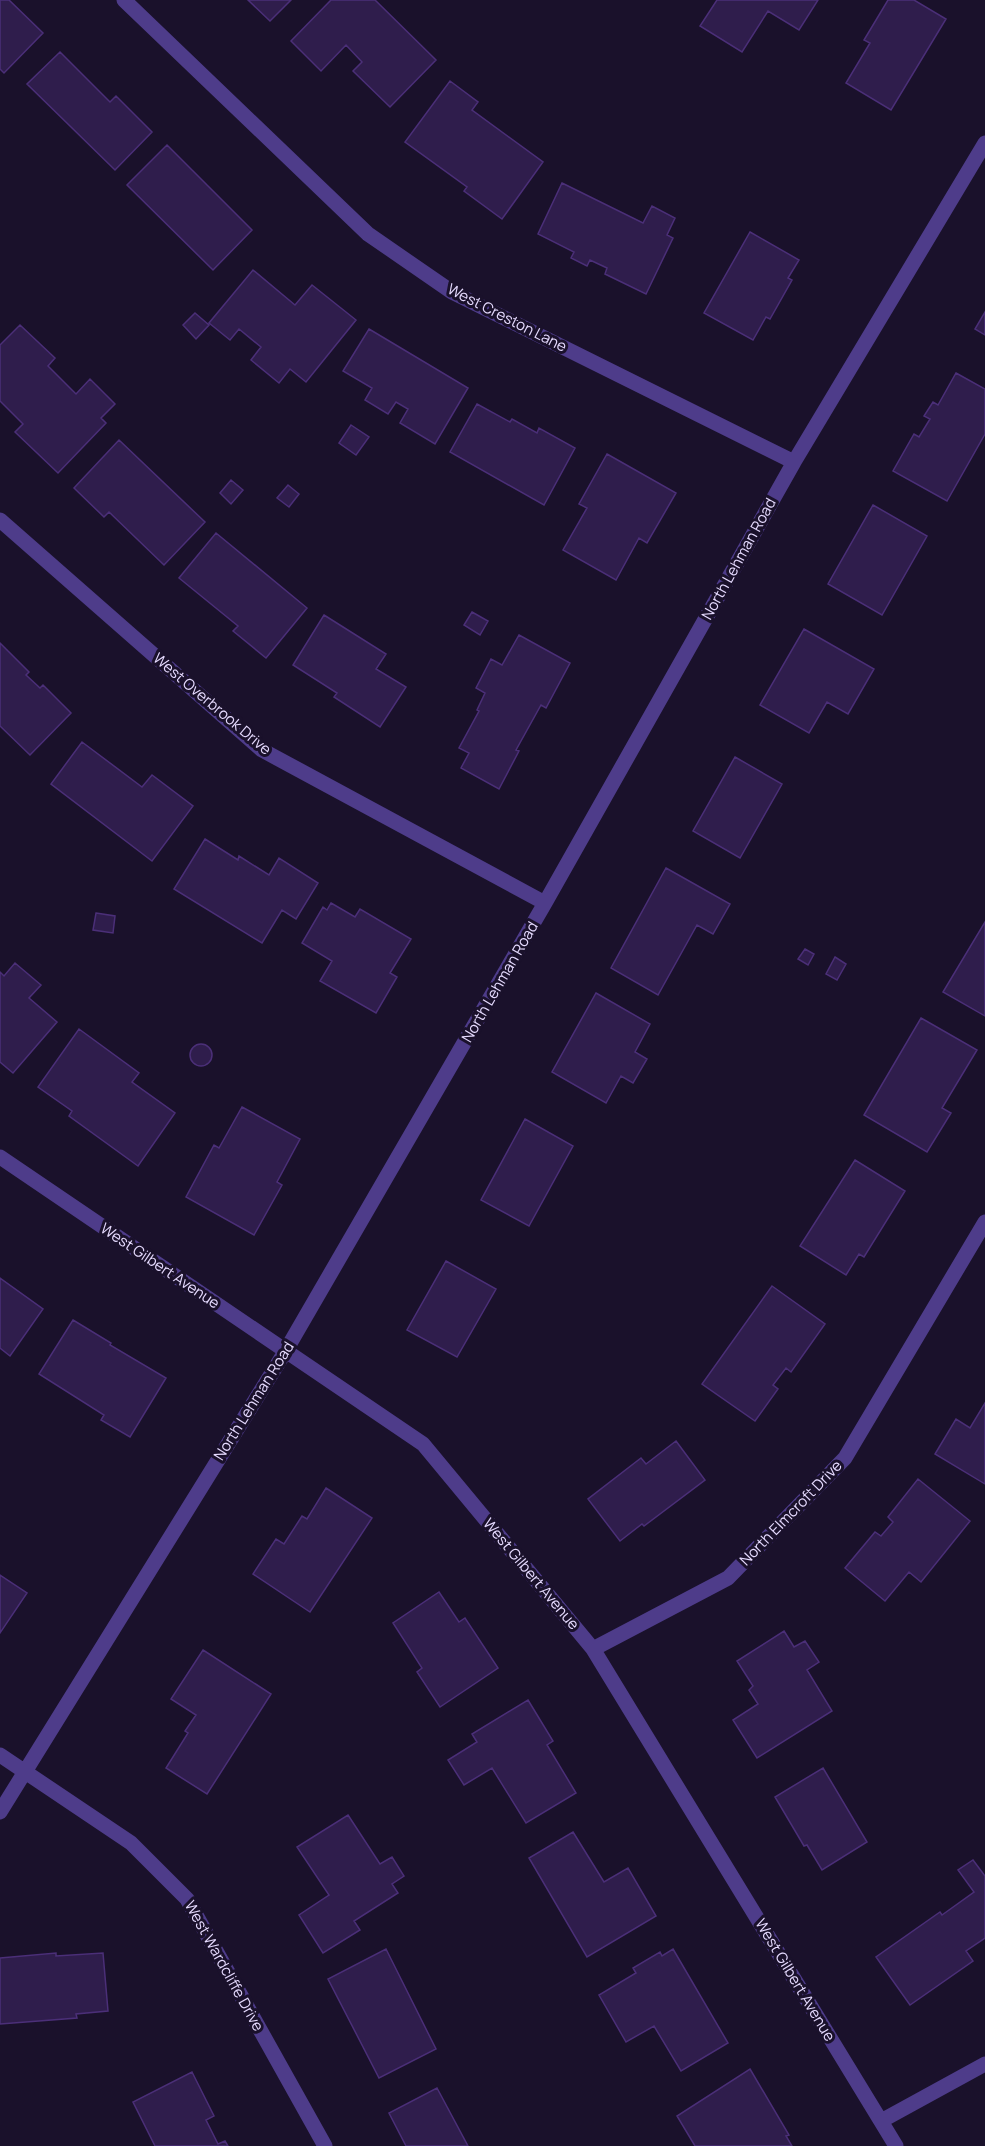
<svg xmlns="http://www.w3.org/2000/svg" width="985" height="2146" viewBox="0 0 985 2146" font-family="Manrope,sans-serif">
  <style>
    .building { fill: #2f1d4c; stroke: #4b2f78; stroke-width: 1.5 }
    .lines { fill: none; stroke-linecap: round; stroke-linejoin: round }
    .minor { stroke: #4e3c8a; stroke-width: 15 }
    .labels { text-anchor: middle; stroke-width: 6; stroke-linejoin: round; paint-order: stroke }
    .street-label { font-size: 15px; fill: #e6dbff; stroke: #1a112b }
  </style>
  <rect width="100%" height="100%" fill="#1a112b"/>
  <path class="building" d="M 0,0 L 9,0 L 43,33 L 4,73 L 0,69 Z
    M 248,0 L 291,0 L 270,21 Z
    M 331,0 L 375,0 L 436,60 L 390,107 L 353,71 L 362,62 L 346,45 L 321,71 L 291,41 Z
    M 717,0 L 818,0 L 799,30 L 768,11 L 742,52 L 700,26 Z
    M 888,0 L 914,0 L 946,19 L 891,110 L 846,83 L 870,43 L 864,40 Z
    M 60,52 L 110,102 L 116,96 L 152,132 L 115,170 L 27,84 Z
    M 450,81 L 478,102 L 472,110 L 543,162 L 502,219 L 464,191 L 467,187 L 405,142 Z
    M 167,145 L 252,230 L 213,270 L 127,185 Z
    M 562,183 L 643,223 L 652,206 L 675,218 L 667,235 L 673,238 L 646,294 L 605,274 L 607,268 L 590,260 L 587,266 L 571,258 L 574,252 L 538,234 Z
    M 750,232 L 799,260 L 788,278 L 792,280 L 770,319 L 766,317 L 753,340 L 704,313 Z
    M 253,270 L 295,305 L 312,285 L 356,320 L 306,382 L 290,369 L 279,383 L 251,360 L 261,347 L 239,329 L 230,340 L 209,323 Z
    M 985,312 L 985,335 L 975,329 Z
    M 195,313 L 209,325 L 196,339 L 183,325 Z
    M 20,325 L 55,358 L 48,366 L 76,394 L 90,379 L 115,404 L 101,418 L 106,423 L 58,473 L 15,432 L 23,424 L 0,401 L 0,345 Z
    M 369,329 L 468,388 L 435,444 L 400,423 L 408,409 L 396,402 L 388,414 L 365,400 L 372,388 L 343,371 Z
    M 956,373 L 985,389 L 985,434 L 947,501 L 893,471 L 914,434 L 919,437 L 930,419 L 924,416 L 933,402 L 938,405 Z
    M 477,404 L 510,422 L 512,419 L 537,433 L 539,428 L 575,448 L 544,505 L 450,452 Z
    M 351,425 L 369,437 L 356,455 L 339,443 Z
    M 119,440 L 205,522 L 164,565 L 109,512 L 104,517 L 74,488 Z
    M 607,454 L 676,493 L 647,543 L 639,538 L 616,580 L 563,550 L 587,508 L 579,504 Z
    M 231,480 L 243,490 L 231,504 L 220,493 Z
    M 288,485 L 299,494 L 289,507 L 277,498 Z
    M 873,505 L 927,536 L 882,615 L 828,584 Z
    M 216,533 L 307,608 L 266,658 L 233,631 L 238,626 L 179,578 Z
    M 472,612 L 488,621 L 480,635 L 464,625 Z
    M 324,615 L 386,654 L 376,669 L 406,687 L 380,727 L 334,697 L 337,693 L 293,665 Z
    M 804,629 L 874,669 L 848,714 L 827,702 L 809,733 L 760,705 Z
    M 519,635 L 570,663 L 546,708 L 541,705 L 516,750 L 519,751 L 499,789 L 461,768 L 469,753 L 459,748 L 479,711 L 477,710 L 485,693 L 476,688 L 491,659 L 502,665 Z
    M 0,643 L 29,672 L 26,675 L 40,688 L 43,685 L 71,713 L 30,755 L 0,726 Z
    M 82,742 L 142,787 L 152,775 L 193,806 L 152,861 L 51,784 Z
    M 735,757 L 782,784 L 740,858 L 693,831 Z
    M 205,839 L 238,860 L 239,856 L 269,875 L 279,858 L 318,883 L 296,919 L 282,910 L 262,943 L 174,889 Z
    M 666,868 L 730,904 L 713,934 L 697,925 L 658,995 L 611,968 Z
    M 331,903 L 355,917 L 360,909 L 411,939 L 390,973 L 397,977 L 376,1013 L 320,981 L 332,961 L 302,943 L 323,907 L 327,910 Z
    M 96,913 L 115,916 L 113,933 L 93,930 Z
    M 985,922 L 985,1016 L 943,992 Z
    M 805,949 L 814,954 L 808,965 L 798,959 Z
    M 835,957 L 846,964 L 837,980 L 826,974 Z
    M 15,963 L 41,985 L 29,998 L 57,1022 L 13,1073 L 0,1062 L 0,972 L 4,976 Z
    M 596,993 L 650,1024 L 635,1052 L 647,1059 L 633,1083 L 621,1076 L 606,1103 L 552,1072 Z
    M 921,1018 L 977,1050 L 942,1108 L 951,1113 L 927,1152 L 864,1115 Z
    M 79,1029 L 139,1073 L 132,1082 L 175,1113 L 138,1166 L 69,1116 L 72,1111 L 38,1087 Z
    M190 1055a11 11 0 1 1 22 0a11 11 0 1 1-22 0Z
    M 242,1107 L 300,1139 L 277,1182 L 282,1185 L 254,1235 L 186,1197 L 214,1145 L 219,1148 Z
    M 525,1119 L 573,1146 L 529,1226 L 481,1200 Z
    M 855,1160 L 905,1191 L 864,1257 L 859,1254 L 846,1275 L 800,1246 Z
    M 446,1261 L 496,1289 L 457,1357 L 407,1330 Z
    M 0,1278 L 43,1309 L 10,1356 L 0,1348 Z
    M 772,1286 L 825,1324 L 791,1372 L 786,1368 L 773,1385 L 778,1389 L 755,1421 L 702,1384 Z
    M 73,1320 L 111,1343 L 110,1345 L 166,1378 L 130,1437 L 101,1420 L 104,1415 L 39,1374 Z
    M 985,1403 L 985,1484 L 935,1454 L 956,1419 L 970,1428 Z
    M 676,1441 L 705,1480 L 644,1526 L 642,1524 L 620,1541 L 588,1499 L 641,1458 L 646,1464 Z
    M 918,1479 L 970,1521 L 921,1582 L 909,1572 L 885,1601 L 845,1568 L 875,1532 L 881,1536 L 893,1522 L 888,1517 Z
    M 326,1488 L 372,1518 L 310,1612 L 253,1574 L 276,1539 L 284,1544 L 302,1516 L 307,1519 Z
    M 0,1575 L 27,1593 L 0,1633 Z
    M 439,1592 L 459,1622 L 465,1618 L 498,1668 L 440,1707 L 417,1672 L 422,1668 L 393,1623 Z
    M 784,1631 L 794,1647 L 805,1641 L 819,1662 L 807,1670 L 832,1711 L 757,1758 L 733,1720 L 758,1704 L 749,1690 L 753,1686 L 737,1661 Z
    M 203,1650 L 271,1694 L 207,1794 L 166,1768 L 188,1733 L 185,1731 L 196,1715 L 171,1699 Z
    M 528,1700 L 553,1741 L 547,1745 L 576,1793 L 526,1823 L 492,1768 L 464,1785 L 448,1760 L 477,1742 L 472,1734 Z
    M 823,1768 L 867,1842 L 822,1870 L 807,1845 L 804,1846 L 775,1797 Z
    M 348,1815 L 380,1864 L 392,1857 L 404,1876 L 392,1884 L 398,1893 L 354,1921 L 360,1930 L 323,1953 L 299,1915 L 329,1895 L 297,1847 Z
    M 573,1832 L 604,1882 L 628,1868 L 656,1916 L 587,1957 L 529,1858 Z
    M 973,1860 L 985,1876 L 985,1938 L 966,1951 L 973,1961 L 910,2005 L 876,1957 L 940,1912 L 942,1915 L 974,1892 L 958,1870 Z
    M 386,1949 L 436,2049 L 379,2078 L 328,1979 Z
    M 673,1949 L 728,2043 L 681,2071 L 654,2026 L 626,2042 L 599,1995 L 636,1973 L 633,1968 L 660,1952 L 662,1956 Z
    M 56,1953 L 56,1956 L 103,1953 L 108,2011 L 76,2014 L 77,2018 L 0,2024 L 0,1958 Z
    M 750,2069 L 789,2135 L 786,2136 L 792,2146 L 695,2146 L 677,2116 Z
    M 192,2072 L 214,2116 L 206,2120 L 218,2144 L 225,2141 L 228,2146 L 155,2146 L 133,2102 Z
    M 437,2088 L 468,2146 L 406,2146 L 389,2113 Z"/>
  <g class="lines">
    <path class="minor" d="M 124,0 L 368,234 L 452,292 L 794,462
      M 0,520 L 262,750 L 545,903
      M 0,1157 L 423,1444 L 593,1649 L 896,2146
      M 593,1649 L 728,1578 L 845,1458 L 985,1222
      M 0,1755 L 131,1843 L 187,1899 L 325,2146
      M 0,1812 L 285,1352 L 545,903 L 794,462 L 985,143
      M 881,2121 L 985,2064"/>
  </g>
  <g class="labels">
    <g class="street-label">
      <text transform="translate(507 318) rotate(27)" y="5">West Creston Lane</text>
      <text transform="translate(739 559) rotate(-61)" y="5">North Lehman Road</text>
      <text transform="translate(212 704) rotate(40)" y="5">West Overbrook Drive</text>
      <text transform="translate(500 982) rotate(-60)" y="5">North Lehman Road</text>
      <text transform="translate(160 1266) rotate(34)" y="5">West Gilbert Avenue</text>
      <text transform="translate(254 1401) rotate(-58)" y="5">North Lehman Road</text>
      <text transform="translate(791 1513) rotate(-46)" y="5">North Elmcroft Drive</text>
      <text transform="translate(531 1574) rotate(50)" y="5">West Gilbert Avenue</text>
      <text transform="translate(224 1966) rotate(61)" y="5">West Wardcliffe Drive</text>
      <text transform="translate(795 1980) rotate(59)" y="5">West Gilbert Avenue</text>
    </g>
  </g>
</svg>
